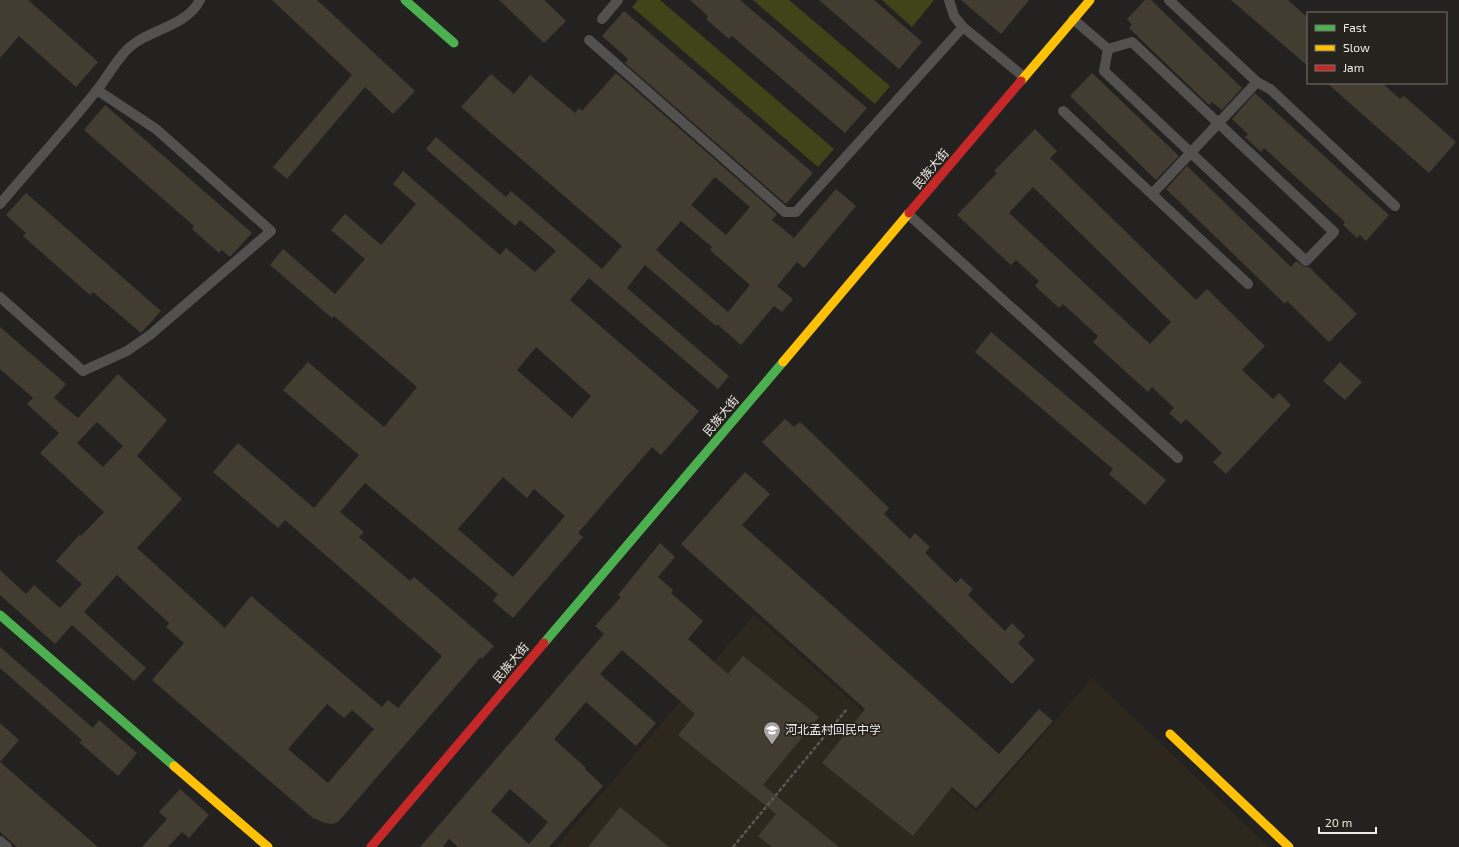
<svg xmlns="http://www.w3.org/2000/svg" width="1459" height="847" viewBox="0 0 1459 847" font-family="'Exo 2','Noto Sans SC',sans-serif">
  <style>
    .built { fill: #2d271d }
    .green { fill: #414318 }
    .building { fill: #433c31; fill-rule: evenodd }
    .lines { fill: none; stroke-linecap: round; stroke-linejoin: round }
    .path { stroke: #5a5857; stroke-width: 2.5; stroke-dasharray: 4 2; stroke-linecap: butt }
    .lane { stroke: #53514f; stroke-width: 10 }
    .fast { stroke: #4caf50; stroke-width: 9 }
    .slow { stroke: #ffc107; stroke-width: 9 }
    .jam { stroke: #c62828; stroke-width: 9 }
    .labels { text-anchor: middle; stroke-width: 3.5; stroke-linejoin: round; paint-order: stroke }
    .street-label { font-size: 12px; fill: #edeae7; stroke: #26231e }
    .poi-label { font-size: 12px; fill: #edeae7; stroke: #26231e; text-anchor: start }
  </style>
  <rect width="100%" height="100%" fill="#242220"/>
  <path class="built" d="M 754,615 L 977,812 L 1092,678 L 1269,847 L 556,847 Z"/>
  <path class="green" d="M 638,0 L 660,0 L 834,149 L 818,167 L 632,7 Z
    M 753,0 L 789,0 L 890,86 L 875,104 Z
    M 882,0 L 934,0 L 912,27 Z"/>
  <path class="building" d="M 0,0 L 28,0 L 98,62 L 76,87 L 19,36 L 0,58 Z
    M 272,0 L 317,0 L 415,91 L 393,114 L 365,87 L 287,179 L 273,167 L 352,75 Z
    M 499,0 L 544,0 L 566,21 L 544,43 Z
    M 690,0 L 740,0 L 867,108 L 845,133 L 732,36 L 729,39 L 706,19 L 708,16 Z
    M 819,0 L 874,0 L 922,42 L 899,69 Z
    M 961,0 L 1029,0 L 1001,34 Z
    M 1145,0 L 1151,0 L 1242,88 L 1222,110 L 1212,102 L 1209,105 L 1129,28 L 1132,25 L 1127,19 Z
    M 1231,0 L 1288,0 L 1308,18 L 1308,66 Z
    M 624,11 L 813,173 L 786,204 L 625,63 L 628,59 L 602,36 Z
    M 616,73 L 777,214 L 772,220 L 794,238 L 836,189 L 856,206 L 804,268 L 797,262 L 777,286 L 793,299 L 782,312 L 774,306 L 741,345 L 717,324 L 716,326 L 645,265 L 627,288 L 729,376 L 718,389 L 589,278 L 570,300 L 699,411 L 661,455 L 652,447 L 578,533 L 583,537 L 513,618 L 493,601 L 498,594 L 365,483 L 340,512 L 364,532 L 359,537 L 410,581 L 414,577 L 494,646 L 482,659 L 481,657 L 338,822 L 332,824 L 325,823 L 313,818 L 152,680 L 184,643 L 166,627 L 169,623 L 117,575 L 84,612 L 146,668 L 134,681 L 72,625 L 55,644 L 0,595 L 0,570 L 26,594 L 34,585 L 60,608 L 82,584 L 56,561 L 80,534 L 81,536 L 104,512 L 40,453 L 59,433 L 27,404 L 33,398 L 0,369 L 0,327 L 66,384 L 54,398 L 78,418 L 118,374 L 167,420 L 137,456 L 182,499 L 137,548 L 225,628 L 251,596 L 382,707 L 388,700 L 398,708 L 442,656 L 285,520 L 278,528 L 213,472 L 238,443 L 314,508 L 359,455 L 283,390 L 308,362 L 384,427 L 417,387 L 334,316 L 332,318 L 270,265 L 283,249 L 335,294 L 365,259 L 331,230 L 345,214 L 381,245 L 416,204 L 393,184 L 403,171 L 500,255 L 506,248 L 535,272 L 556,251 L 520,220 L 515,226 L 426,149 L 436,137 L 506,197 L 511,191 L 602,269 L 622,246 L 461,107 L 491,74 L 514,94 L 530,75 L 575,113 L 579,108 L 582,111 ZM 715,177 L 750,207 L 726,235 L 691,205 ZM 681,221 L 712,247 L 710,250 L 750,285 L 728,312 L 656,250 ZM 536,347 L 591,396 L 572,418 L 517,370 ZM 97,422 L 123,446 L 103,467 L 77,443 ZM 503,477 L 527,498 L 534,489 L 565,516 L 513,577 L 458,529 ZM 327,704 L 344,718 L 352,710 L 374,729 L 328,783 L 288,749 Z
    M 1092,73 L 1179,156 L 1156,180 L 1070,96 Z
    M 1327,83 L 1382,83 L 1400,99 L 1404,96 L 1456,142 L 1429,173 Z
    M 1255,93 L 1389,215 L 1366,241 L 1360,235 L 1357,238 L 1343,225 L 1345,222 L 1264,148 L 1261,152 L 1245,137 L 1248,134 L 1232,119 Z
    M 105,105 L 252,233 L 230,257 L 222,250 L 219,253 L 192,229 L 194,226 L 84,130 Z
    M 1035,129 L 1057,151 L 1050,158 L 1196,300 L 1207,289 L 1265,346 L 1242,370 L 1273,399 L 1279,393 L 1291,405 L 1226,474 L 1213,462 L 1222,453 L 1186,419 L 1181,424 L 1169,413 L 1174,408 L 1152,387 L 1148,392 L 1093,342 L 1098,336 L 1063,304 L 1059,308 L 1035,286 L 1039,281 L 1016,260 L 1011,265 L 957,215 L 997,173 L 994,171 ZM 1033,187 L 1171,322 L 1150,344 L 1009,213 Z
    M 1187,166 L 1291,267 L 1296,261 L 1304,267 L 1309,267 L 1357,314 L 1329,342 L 1287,301 L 1285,304 L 1166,189 Z
    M 26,193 L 161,311 L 141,333 L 93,292 L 90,295 L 23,236 L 26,233 L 6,215 Z
    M 991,332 L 1166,480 L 1145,505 L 1109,474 L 1113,469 L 975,352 Z
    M 1340,362 L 1362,382 L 1345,400 L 1323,381 Z
    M 785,419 L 794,427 L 800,422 L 819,440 L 889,508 L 884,514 L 910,539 L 915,533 L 930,547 L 925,553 L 956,583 L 961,578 L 973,589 L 968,595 L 1005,631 L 1012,623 L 1025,636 L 1018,643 L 1035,660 L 1012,684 L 762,442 Z
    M 745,472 L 770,494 L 742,525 L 999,754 L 1039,709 L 1053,721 L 976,808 L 952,787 L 913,836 L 822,763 L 865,709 L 681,544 Z
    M 660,543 L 675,557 L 658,577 L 673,590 L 671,593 L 703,621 L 688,639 L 728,674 L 743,656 L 819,717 L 763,785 L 839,847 L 772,847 L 758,836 L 776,814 L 678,735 L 695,714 L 622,650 L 600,674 L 656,723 L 636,746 L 586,702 L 554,739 L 586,768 L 585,769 L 603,786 L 549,847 L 458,847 L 449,839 L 443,847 L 420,847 L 604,634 L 595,626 L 621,597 L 618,595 ZM 510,789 L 548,822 L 529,844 L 491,811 Z
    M 0,647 L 93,728 L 99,720 L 137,753 L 118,776 L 79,742 L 82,740 L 0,668 Z
    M 0,723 L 19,740 L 0,762 L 98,847 L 17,847 L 0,832 Z
    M 180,789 L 209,815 L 189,838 L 182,832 L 168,847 L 142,847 L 167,819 L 159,812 Z
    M 620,807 L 669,847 L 588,847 Z"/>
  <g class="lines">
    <path class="path" d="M 733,847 L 847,709"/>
    <path class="lane" d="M 949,0 L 954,16 L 963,27 L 1024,77
      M 1169,0 L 1257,82 L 1270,89 L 1395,206
      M 602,19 L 618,0
      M 1073,19 L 1108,49
      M 589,40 L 785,212 L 796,212 L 963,27
      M 1132,42 L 1334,232 L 1306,261 L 1104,71 L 1108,49 Z
      M 1063,111 L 1248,284
      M 1152,194 L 1257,82
      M 0,204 C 32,166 66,129 97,90 C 109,75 119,54 135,43 C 156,28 187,25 200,0
      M 908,214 L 1178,458
      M 0,297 L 83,371 L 127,351 L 150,335 L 271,231 L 156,129 L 97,90
      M 0,841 L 7,847"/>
    <path class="fast" d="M 405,0 L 454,43
      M 0,615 L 174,766
      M 544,643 L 783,362"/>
    <path class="slow" d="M 1021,81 L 1090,0
      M 783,362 L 909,213
      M 1170,734 L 1289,847
      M 174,766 L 268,847"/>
    <path class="jam" d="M 909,213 L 1021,81
      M 371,847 L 544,643"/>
  </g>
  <defs>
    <g id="school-pin" transform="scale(0.9)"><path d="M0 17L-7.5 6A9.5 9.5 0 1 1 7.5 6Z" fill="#a7a4a1" stroke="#26231e"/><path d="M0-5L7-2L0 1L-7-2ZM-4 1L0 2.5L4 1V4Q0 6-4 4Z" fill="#fff"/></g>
  </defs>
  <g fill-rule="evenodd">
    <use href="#school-pin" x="772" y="730"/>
  </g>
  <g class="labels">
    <g class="street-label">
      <text transform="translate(931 169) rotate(-50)" y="4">民族大街</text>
      <text transform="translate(721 416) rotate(-50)" y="4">民族大街</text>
      <text transform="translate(511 663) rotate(-50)" y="4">民族大街</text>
    </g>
    <g class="poi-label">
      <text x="785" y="734">河北孟村回民中学</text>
    </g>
  </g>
  <rect x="1307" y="12" width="140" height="72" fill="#26231e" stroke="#76736e"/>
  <rect x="1315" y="25" width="20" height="6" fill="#4caf50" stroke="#76736e"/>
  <text x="1343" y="32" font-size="12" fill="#edeae7">Fast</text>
  <rect x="1315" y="45" width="20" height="6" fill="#ffc107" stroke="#76736e"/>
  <text x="1343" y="52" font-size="12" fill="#edeae7">Slow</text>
  <rect x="1315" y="65" width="20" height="6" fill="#c62828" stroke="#76736e"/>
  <text x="1343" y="72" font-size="12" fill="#edeae7">Jam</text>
  <path d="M1319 827v6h57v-6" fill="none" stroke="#edeae7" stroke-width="2"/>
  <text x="1325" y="827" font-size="12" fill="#edeae7" stroke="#26231e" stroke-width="3" paint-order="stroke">20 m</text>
</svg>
